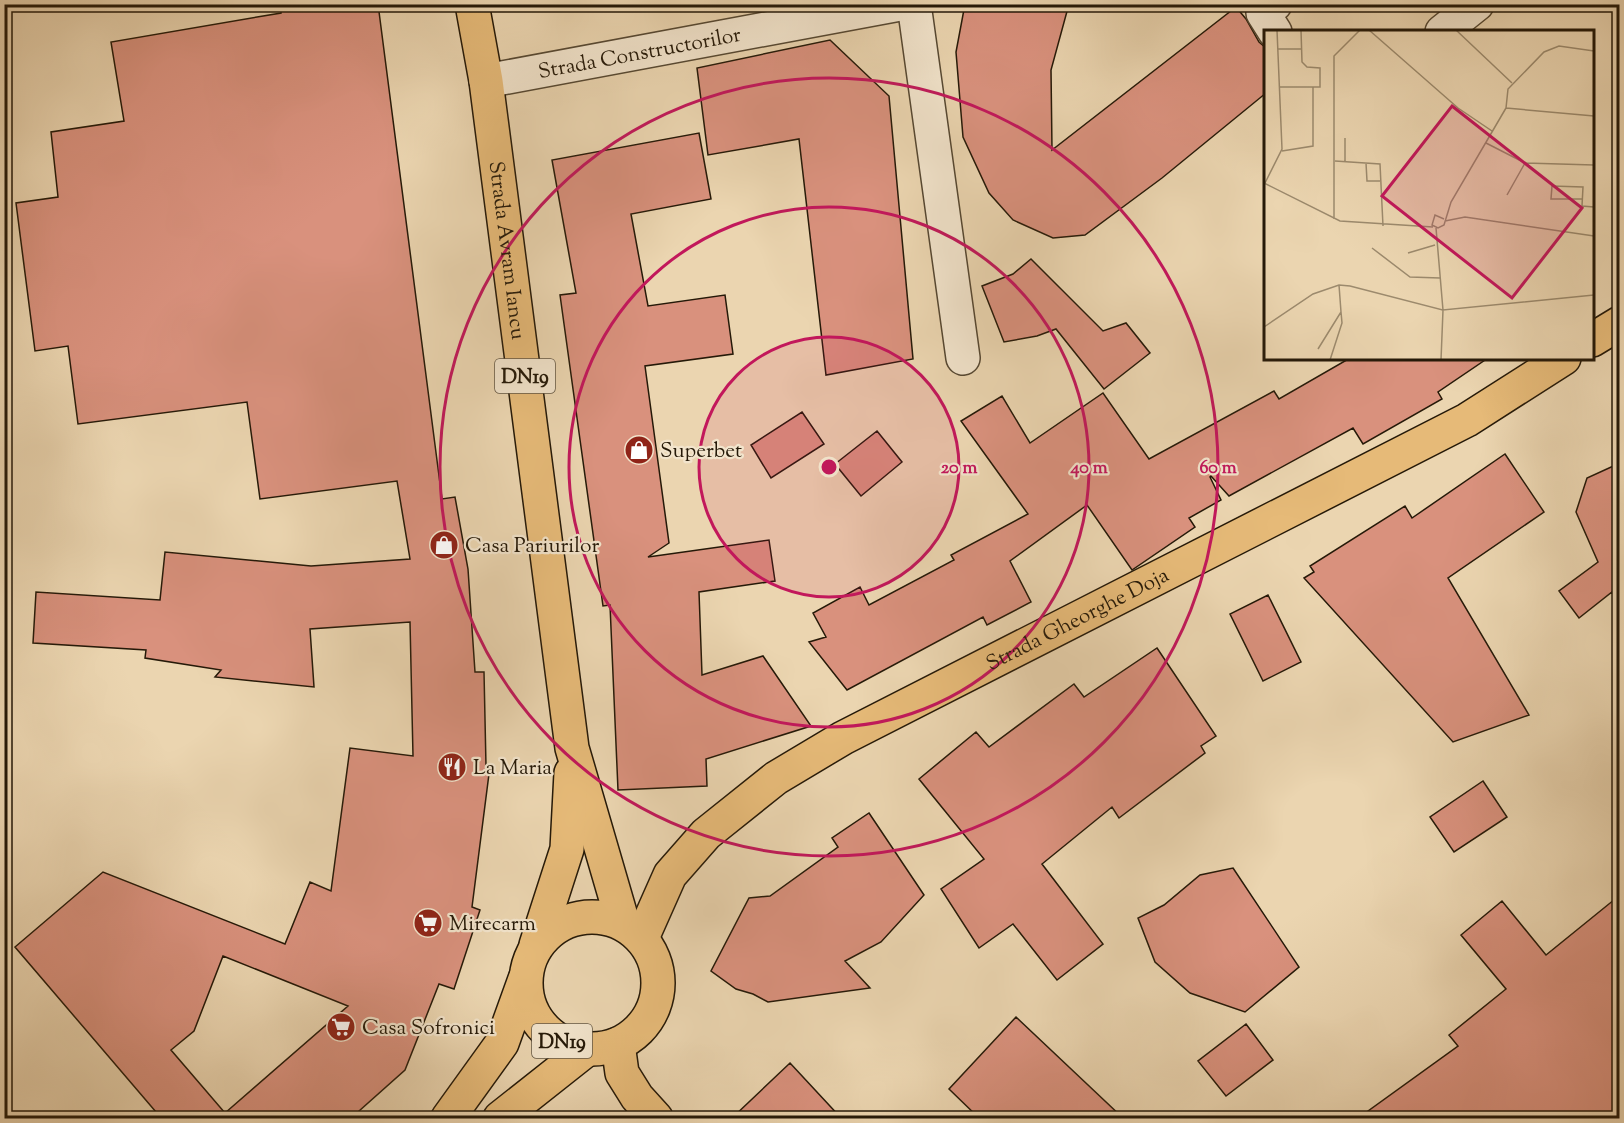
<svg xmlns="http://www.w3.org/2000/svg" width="1624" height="1123" viewBox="0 0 1624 1123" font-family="'Sorts Mill Goudy',serif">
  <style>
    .building { fill: #d9917d; stroke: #251908; stroke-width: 1.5; fill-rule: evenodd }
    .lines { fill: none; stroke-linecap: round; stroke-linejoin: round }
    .minor-casing { stroke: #564832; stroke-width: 36 }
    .major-casing { stroke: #251908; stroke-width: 36 }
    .minor { stroke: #f2e4cc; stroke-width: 33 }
    .major { stroke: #e6ba78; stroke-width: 33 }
    .ring { fill: none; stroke: #c2185b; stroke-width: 3 }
    .labels { text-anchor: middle; stroke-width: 4.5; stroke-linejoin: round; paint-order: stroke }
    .shield { fill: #f2e4cc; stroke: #625643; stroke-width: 1.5 }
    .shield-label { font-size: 20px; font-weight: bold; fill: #251908 }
    .street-label { font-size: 21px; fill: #251908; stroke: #f2e4cc }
    .poi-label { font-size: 21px; fill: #251908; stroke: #f2e4cc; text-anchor: start }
    .inset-road { fill: none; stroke: #9c8a6d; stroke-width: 1.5 }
    .view { fill: #c2185b; fill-opacity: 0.15; stroke: #c2185b; stroke-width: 3 }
    .inset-edge { fill: none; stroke: #251908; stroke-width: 3 }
    .centre { fill: #c2185b; stroke: #f2e4cc; stroke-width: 3 }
    .ring-label { font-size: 18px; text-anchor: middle; font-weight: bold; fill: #c2185b; stroke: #f2e4cc; stroke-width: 4.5; stroke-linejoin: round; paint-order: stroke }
  </style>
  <rect width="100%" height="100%" fill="#ebd5b0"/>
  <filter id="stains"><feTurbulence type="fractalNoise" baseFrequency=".00333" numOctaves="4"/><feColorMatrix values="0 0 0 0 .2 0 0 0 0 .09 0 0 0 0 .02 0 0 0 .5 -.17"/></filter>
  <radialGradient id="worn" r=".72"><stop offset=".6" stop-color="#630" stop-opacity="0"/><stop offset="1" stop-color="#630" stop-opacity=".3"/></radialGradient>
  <path class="building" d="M 323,4 L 378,4 L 442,499 L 455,497 L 468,569 L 475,672 L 484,672 L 486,766 L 490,766 L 472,907 L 480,910 L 454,989 L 439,984 L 405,1070 L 350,1119 L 162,1119 L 15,947 L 103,872 L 285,944 L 310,882 L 331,891 L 350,748 L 413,756 L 410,622 L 310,629 L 314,687 L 215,677 L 221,670 L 145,658 L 146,650 L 33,643 L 36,592 L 160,600 L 165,552 L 311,566 L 410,559 L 397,481 L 260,499 L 247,402 L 78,424 L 68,346 L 35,351 L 16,203 L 58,197 L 51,132 L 124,121 L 111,42 L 281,13 L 281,10 ZM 223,956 L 348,1006 L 225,1113 L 171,1050 L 194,1031 Z
    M 965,4 L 1069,4 L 1051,70 L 1052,150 L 1236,7 L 1246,19 L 1259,42 L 1266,48 L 1266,93 L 1162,178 L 1085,235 L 1053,238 L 1013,220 L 989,193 L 963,137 L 956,52 Z
    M 830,40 L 889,96 L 913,359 L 826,375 L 799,139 L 708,155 L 697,68 Z
    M 699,133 L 711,199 L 631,214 L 648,306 L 725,295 L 733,354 L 645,366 L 669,543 L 648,557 L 769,540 L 775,581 L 699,592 L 702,675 L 763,656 L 811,726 L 706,759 L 707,786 L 618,790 L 610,605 L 603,606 L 560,295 L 576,293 L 552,160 Z
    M 1031,259 L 1103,331 L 1126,323 L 1150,353 L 1104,389 L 1056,329 L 1037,336 L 1004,342 L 982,286 L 1013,274 Z
    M 1350,358 L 1488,358 L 1438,392 L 1442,399 L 1363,444 L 1353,428 L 1229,496 L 1211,476 L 1210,477 L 1221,500 L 1189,518 L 1195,527 L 1132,570 L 1087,505 L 1010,561 L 1031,602 L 987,625 L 983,617 L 847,690 L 809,642 L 826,637 L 813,613 L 860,587 L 869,605 L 954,560 L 951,555 L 1028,514 L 961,421 L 1002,396 L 1030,443 L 1103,393 L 1149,459 L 1274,391 L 1279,399 Z
    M 802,412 L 824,444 L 771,478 L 751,445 Z
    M 877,431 L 902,462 L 861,496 L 835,464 Z
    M 1505,454 L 1544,512 L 1448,578 L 1529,715 L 1453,742 L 1304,578 L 1314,572 L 1310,566 L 1405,506 L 1412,518 Z
    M 1620,463 L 1620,610 L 1612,592 L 1579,618 L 1559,591 L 1598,562 L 1576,512 L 1587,478 Z
    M 1268,595 L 1301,662 L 1263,681 L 1230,614 Z
    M 1157,648 L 1216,736 L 1201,746 L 1205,753 L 1119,818 L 1112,807 L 1042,864 L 1103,944 L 1057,980 L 1013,924 L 979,948 L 941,889 L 984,859 L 919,779 L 976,732 L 989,747 L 1074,684 L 1084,697 Z
    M 1483,781 L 1507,817 L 1454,852 L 1430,817 Z
    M 869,813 L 924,895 L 881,942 L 845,961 L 870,988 L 768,1002 L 753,994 L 736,989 L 711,971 L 749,898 L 770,896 L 838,847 L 832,838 Z
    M 1233,868 L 1299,967 L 1245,1012 L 1190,993 L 1155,962 L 1138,918 L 1164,905 L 1200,875 Z
    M 1620,895 L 1620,1119 L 1357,1119 L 1458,1046 L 1449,1035 L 1506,989 L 1461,935 L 1502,901 L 1546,955 Z
    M 1016,1017 L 1124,1119 L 980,1119 L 949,1089 Z
    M 1246,1024 L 1273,1060 L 1226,1096 L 1198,1061 Z
    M 790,1063 L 842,1119 L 731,1119 Z"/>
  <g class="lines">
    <g class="minor-casing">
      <g id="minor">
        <path d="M 914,4 L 963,358"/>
        <path d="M 1275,4 L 1263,13 L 1275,32"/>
        <path d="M 1442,32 L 1477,4"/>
        <path id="s1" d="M 486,81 L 900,4"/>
      </g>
    </g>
    <g class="major-casing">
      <g id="major">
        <path id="s2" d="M 472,4 L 486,81 L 572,748 L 623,923"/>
        <path d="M 1592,340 L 1620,323"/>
        <circle cx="592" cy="983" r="66"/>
        <path id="s3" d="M 642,938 L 670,875 L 706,834 L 776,778 L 843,738 L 1467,420 L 1564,358"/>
        <path d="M 536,945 L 567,849 L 571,773"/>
        <path d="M 618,1044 L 622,1073 L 637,1097 L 656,1118"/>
        <path d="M 448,1118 L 502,1043 L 525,979"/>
        <path d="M 500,1118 L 586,1050"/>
      </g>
    </g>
    <use href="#minor" class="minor"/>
    <use href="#major" class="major"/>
  </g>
  <circle cx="829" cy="467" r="130" fill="#c2185b" fill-opacity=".12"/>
  <g class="ring">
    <circle cx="829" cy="467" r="130"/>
    <circle cx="829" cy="467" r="260"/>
    <circle cx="829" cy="467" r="389"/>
  </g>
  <defs>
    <g id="shop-disc" transform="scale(1.5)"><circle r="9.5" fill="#8f2418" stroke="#f2e4cc"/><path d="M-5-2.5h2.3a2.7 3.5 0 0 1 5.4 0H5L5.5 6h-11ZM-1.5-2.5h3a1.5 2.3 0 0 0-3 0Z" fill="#fff"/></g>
    <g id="restaurant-disc" transform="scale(1.5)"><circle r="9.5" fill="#8f2418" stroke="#f2e4cc"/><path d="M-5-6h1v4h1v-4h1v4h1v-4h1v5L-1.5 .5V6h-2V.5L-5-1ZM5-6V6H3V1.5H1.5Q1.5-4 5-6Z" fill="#fff"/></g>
    <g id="supermarket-disc" transform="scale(1.5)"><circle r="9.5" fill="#8f2418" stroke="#f2e4cc"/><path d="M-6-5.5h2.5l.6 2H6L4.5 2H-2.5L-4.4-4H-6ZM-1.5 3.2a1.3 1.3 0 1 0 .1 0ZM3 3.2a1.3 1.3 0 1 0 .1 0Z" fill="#fff"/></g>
  </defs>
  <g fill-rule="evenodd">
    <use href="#shop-disc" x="639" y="450"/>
    <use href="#shop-disc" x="444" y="545"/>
    <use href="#restaurant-disc" x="452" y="767"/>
    <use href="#supermarket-disc" x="428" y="923"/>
    <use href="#supermarket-disc" x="341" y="1027"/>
  </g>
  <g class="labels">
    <g class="shield">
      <rect x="495" y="359" width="60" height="34" rx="4.5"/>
      <rect x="532" y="1024" width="60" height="34" rx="4.5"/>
    </g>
    <g class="shield-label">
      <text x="525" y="383">DN19</text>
      <text x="562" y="1048">DN19</text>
    </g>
    <g class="street-label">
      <text dy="7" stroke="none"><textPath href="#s1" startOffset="156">Strada Constructorilor</textPath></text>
      <text dy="7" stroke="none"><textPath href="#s2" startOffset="249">Strada Avram Iancu</textPath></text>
      <text dy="7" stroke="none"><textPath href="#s3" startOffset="554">Strada Gheorghe Doja</textPath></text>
    </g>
    <g class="poi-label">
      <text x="660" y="457">Superbet</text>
      <text x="465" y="552">Casa Pariurilor</text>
      <text x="473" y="774">La Maria</text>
      <text x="449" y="930">Mirecarm</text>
      <text x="362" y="1034">Casa Sofronici</text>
    </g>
  </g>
  <g transform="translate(1264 30)">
    <rect width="330" height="330" fill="#ebd5b0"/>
    <path class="inset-road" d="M 105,0 L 194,78 L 228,101M 192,0 L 248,53M 14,19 L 38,19M 15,57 L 56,57 L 56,38 L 43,37 L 38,32 L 37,0M 242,78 L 244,59 L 280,22 L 295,16 L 330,21M 242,78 L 330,86M 222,113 L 261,133 L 330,135M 18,121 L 49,116 L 49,57M 71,131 L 116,134 L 119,196M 81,132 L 81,108M 102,133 L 103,151 L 116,151M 0,153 L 76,191 L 169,197M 1,153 L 18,119 L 13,0M 243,165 L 261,133M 318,169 L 287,169 L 288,156 L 319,157 L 318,176 L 330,177M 70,189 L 70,26 L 96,0M 180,189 L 171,185 L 168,195 L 174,198 L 180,195 L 187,172 L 242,78M 181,191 L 201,187 L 330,206M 172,198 L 179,280 L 330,265M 108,218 L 146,247 L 176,248M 144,223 L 171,215M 0,297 L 49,264 L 75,255 L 86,256 L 179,280 L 177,330M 54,319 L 77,282 L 75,255M 66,330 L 78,293 L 77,282"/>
    <path class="view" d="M 188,76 L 318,178 L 248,268 L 118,166 Z"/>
    <rect width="330" height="330" class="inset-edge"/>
  </g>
  <circle cx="829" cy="467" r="9" class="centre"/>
  <g class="ring-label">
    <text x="959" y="473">20 m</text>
    <text x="1089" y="473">40 m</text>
    <text x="1218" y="473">60 m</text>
  </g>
  <rect width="1624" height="1123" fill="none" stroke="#ebd5b0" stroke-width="24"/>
  <rect x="6" y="6" width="1612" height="1111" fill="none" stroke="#251908" stroke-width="3"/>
  <rect x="12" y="12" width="1600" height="1099" fill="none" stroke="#251908" stroke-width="1.5"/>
  <rect width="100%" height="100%" filter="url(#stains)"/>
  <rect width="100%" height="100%" fill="url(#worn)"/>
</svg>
